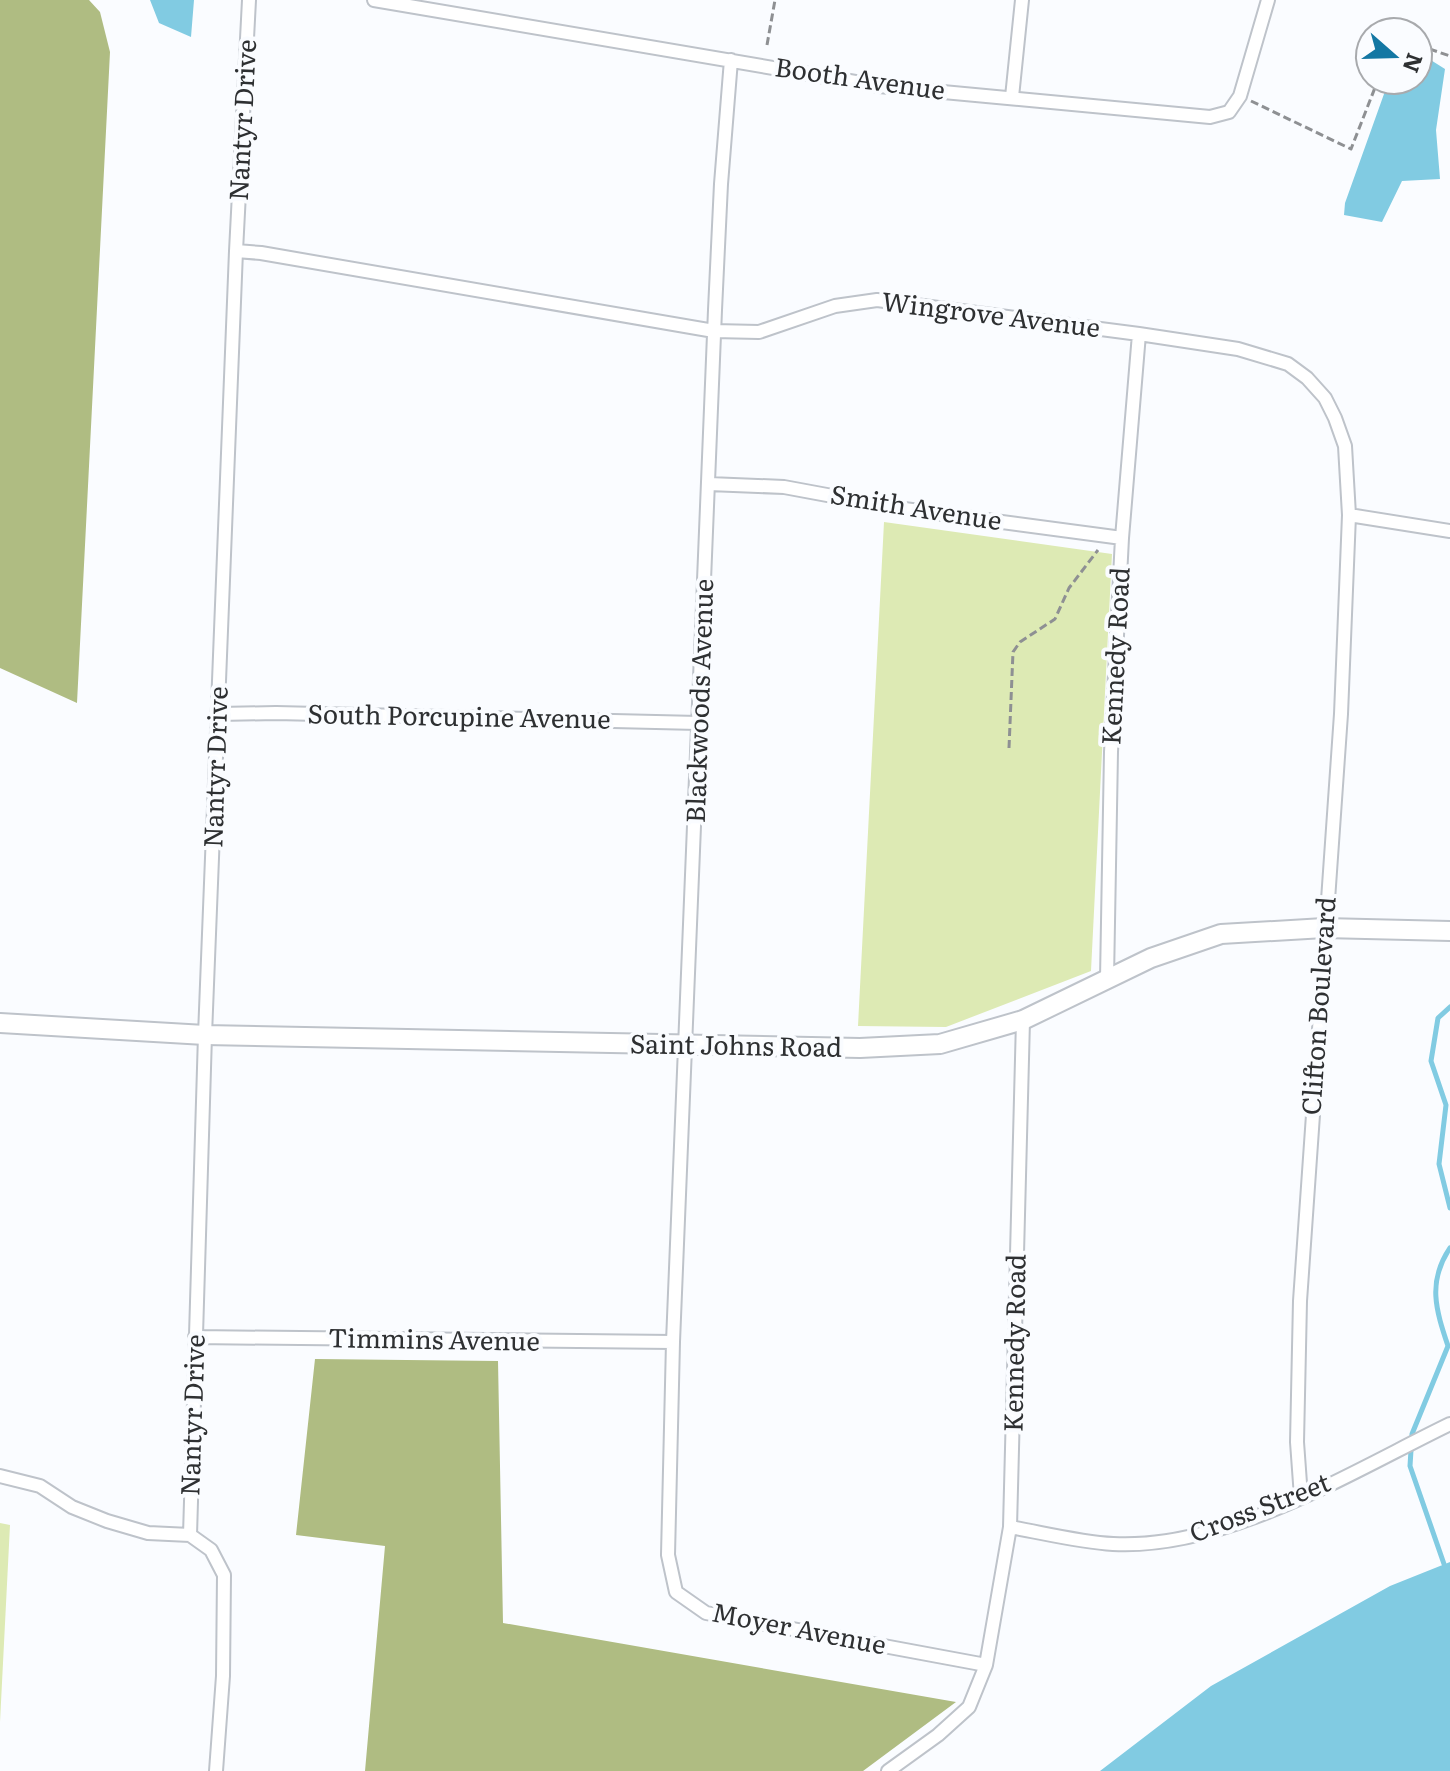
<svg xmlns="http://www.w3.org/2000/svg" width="1450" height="1771" viewBox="0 0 1450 1771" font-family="Literata,serif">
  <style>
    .green { fill: #ddeab4 }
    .forest { fill: #afbc82 }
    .water { fill: #81cbe2 }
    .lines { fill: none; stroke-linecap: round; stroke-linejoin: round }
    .stream { stroke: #81cbe2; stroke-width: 5 }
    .street-casing { stroke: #bec3ca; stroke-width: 16 }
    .secondary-casing { stroke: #bec3ca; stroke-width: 22 }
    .path { stroke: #8e9093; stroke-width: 3; stroke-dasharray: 8 4; stroke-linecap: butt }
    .street { stroke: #fff; stroke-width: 12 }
    .secondary { stroke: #fff; stroke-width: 18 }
    .labels { text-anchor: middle; stroke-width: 8; stroke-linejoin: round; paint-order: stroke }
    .street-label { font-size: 26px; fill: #2e3032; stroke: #fafcff }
  </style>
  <rect width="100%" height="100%" fill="#fafcff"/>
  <path class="green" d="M 884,522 L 1112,554 L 1091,971 L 946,1027 L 858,1026 Z
    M 0,1523 L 10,1525 L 0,1722 Z"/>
  <path class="forest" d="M 0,0 L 89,0 L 100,12 L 110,52 L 77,703 L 0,668 Z
    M 315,1359 L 498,1361 L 503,1623 L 956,1702 L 863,1771 L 365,1771 L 385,1546 L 296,1535 Z"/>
  <path class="water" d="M 150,0 L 194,0 L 191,37 L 159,23 Z
    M 1418,52 L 1445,69 L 1436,130 L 1440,179 L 1402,181 L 1382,222 L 1344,215 L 1345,203 L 1389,80 L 1418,80 Z
    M 1450,1562 L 1450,1771 L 1100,1771 L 1211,1686 L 1390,1586 Z"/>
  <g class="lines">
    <path class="stream" d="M 1450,1007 L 1438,1018 L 1431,1061 L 1446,1105 L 1439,1164 L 1450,1208
      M 1444,1564 L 1410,1466 L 1412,1434 L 1448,1346 C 1436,1310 1427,1282 1450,1248"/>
    <g class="street-casing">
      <path id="street" d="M 374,0 L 879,86 L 1210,117 L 1229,112 L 1240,96 L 1268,0
        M 731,60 L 721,184 L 715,310 L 673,1342 L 668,1555 L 676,1592 L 706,1613 L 986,1665
        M 1012,97 L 1022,0
        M 236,251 L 261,253 L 714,331 L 759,332 L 835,306 L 877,300 L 1139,334 L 1238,349 L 1288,364 L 1307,378 L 1325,398 L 1335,418 L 1345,446 L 1349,515 L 1341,714 L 1300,1301 L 1297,1442 L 1301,1497
        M 709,484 L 784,487 L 897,508 L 1122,538
        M 1349,515 L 1450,531
        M 219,714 L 276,713 L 698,723
        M 1107,979 L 1111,752 L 1122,538 L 1139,334
        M 195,1337 L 673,1342
        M 0,1476 L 40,1486 L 72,1507 L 107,1521 L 148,1533 L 190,1535
        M 1010,1527 C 1044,1533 1079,1542 1113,1544 C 1226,1550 1351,1472 1450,1424
        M 190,1535 L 205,1035 L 236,251 L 249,0
        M 190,1535 L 211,1550 L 224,1575 L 223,1676 L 216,1771
        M 888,1771 L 938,1735 L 969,1707 L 986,1665 L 1010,1527 L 1023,1020"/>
    </g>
    <g class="secondary-casing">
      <path id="secondary" d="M 0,1023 L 205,1035 L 860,1048 L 940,1044 L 1023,1020 L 1151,958 L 1221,934 L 1324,928 L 1450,931"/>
    </g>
    <path class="path" d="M 767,45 L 775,0
      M 1418,45 L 1450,56
      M 1251,101 L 1351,149 L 1378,80
      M 1009,748 L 1013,652 L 1020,642 L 1055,619 L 1069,588 L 1098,550"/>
    <use href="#street" class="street"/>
    <use href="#secondary" class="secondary"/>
  </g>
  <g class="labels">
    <g class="street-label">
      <text transform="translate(860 79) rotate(8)" y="9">Booth Avenue</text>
      <text transform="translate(243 120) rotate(-87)" y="9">Nantyr Drive</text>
      <text transform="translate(991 315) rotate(7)" y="9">Wingrove Avenue</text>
      <text transform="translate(916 508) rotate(9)" y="9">Smith Avenue</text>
      <text transform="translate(1116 656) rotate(-87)" y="9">Kennedy Road</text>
      <text transform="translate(700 701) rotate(-88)" y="9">Blackwoods Avenue</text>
      <text transform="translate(459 717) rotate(1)" y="9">South Porcupine Avenue</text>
      <text transform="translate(216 767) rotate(-88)" y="9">Nantyr Drive</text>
      <text transform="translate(1319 1006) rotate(-86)" y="9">Clifton Boulevard</text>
      <text transform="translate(736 1046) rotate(1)" y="9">Saint Johns Road</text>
      <text transform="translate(434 1340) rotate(1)" y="9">Timmins Avenue</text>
      <text transform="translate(1015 1343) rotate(-89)" y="9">Kennedy Road</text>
      <text transform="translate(193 1415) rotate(-88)" y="9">Nantyr Drive</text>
      <text transform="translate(1260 1508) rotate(-21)" y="9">Cross Street</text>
      <text transform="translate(799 1629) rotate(11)" y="9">Moyer Avenue</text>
    </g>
  </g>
  <g transform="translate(1394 56) rotate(110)"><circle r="38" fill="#fafcff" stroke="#a8aaad" stroke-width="2"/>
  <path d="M0-6L14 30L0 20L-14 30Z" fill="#1377a3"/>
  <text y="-12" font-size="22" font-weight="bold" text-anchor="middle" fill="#2e3032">N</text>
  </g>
</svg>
